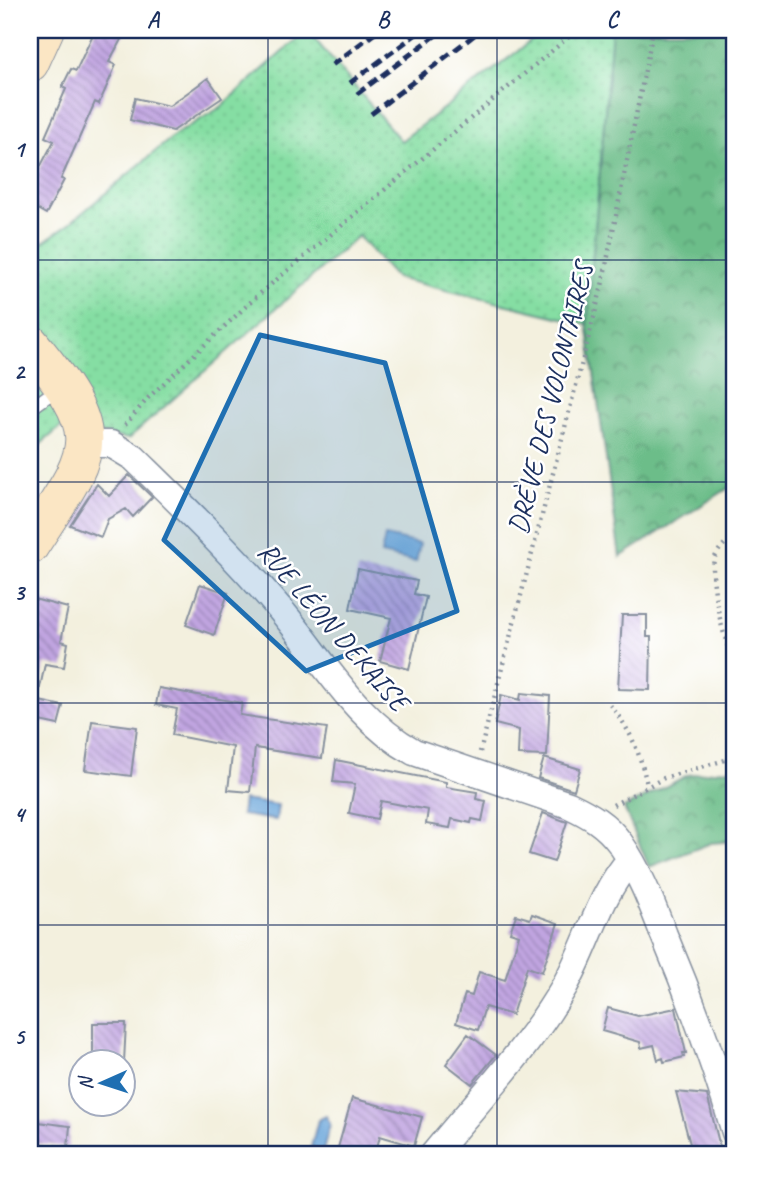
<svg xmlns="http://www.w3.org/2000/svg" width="765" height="1185" viewBox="0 0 765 1185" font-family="Caveat,sans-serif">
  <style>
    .grass { fill: url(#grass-dots); stroke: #508680; stroke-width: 2 }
    .forest { fill: url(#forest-crowns); stroke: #447674; stroke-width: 2 }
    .water { fill: #69a5da; stroke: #426a9c; stroke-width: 2 }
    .building { fill: url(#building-back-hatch) }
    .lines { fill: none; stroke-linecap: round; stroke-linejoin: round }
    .lane-casing { stroke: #87909e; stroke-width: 15 }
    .street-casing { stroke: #87909e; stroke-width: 29 }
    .secondary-casing { stroke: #87909e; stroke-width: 39 }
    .path { stroke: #87909e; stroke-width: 4.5; stroke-dasharray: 2 5; stroke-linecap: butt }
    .lane { stroke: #fff; stroke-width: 12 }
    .street { stroke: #fff; stroke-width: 26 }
    .secondary { stroke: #fbe6c4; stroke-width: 37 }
    .rail { stroke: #1b2f5e; stroke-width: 5; stroke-dasharray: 10 5; stroke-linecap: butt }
    .marked { fill: #1f6fb2; fill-opacity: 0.2; stroke: #1f6fb2; stroke-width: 5; stroke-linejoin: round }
    .grid { fill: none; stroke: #1b2f5e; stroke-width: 2; stroke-opacity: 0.55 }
    .labels { text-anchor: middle; stroke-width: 5; stroke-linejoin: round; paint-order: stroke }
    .street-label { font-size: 28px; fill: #1b2f5e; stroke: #fff }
    .neatline { fill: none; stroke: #1b2f5e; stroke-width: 2.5 }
    .grid-label { font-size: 23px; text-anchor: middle; font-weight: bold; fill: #1b2f5e }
  </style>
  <defs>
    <pattern id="grass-dots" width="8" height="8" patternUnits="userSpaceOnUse" patternTransform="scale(1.75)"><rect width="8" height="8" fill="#85dea3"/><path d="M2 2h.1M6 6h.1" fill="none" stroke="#72bf8f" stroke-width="1.8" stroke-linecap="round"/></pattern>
    <pattern id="forest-crowns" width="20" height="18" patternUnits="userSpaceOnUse" patternTransform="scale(1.75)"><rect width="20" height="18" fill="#6cbd89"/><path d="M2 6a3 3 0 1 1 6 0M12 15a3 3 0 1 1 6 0" fill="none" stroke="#589a73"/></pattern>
    <pattern id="building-back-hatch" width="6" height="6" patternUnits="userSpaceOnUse" patternTransform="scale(1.75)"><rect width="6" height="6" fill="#c1a5e1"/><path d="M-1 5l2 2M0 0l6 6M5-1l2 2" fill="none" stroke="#9c87ba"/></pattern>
  </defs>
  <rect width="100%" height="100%" fill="#fff"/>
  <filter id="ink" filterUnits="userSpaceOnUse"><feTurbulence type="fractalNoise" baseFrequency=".0143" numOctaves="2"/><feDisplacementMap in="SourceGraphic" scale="14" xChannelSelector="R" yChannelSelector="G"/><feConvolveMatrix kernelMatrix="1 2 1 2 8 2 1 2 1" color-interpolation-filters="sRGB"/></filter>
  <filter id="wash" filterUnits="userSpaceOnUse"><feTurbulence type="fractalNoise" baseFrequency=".00686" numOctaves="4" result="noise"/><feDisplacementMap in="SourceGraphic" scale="28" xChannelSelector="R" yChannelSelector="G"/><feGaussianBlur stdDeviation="1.57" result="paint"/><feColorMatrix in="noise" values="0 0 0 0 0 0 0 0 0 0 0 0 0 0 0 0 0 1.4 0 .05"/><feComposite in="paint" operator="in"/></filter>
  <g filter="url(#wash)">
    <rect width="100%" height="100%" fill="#f3f0de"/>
    <path class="grass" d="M 307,30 L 401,141 L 545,30 L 612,30 L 587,324 L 396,278 L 358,236 L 128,439 L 62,426 L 30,453 L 30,251 L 69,224 L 176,134 L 221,107 Z"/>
    <path class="forest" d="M 612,30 L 735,30 L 735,484 L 620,557 L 587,324 Z
      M 735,768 L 735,841 L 711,843 L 649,867 L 624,808 L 688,775 Z"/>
    <path class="water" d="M 385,536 L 420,544 L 416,562 L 381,554 Z
      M 243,800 L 278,805 L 276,820 L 241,815 Z
      M 326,1116 L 330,1124 L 323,1151 L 311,1147 L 318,1120 Z"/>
    <g id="blocks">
      <path class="building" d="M 95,30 L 126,30 L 109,62 L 116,65 L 99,104 L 95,102 L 61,179 L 64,180 L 46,214 L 30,205 L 30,186 L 54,141 L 45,137 L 66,89 L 62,87 L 71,69 L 76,71 Z
        M 208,78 L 222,98 L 173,131 L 130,120 L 135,98 L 169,106 Z
        M 129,475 L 152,497 L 133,517 L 126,509 L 108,519 L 101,537 L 70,525 L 97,484 L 109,496 Z
        M 358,569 L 417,581 L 414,594 L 426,597 L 409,669 L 380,661 L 391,618 L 350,609 Z
        M 200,584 L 228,593 L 214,635 L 186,625 Z
        M 30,598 L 68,608 L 61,641 L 68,643 L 64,667 L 45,664 L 38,697 L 30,697 Z
        M 622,615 L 647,615 L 647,637 L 651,637 L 650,690 L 618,689 Z
        M 159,688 L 242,703 L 240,715 L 327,728 L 322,758 L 255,748 L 250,792 L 228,790 L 233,747 L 172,735 L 177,709 L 156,705 Z
        M 521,693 L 550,696 L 547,756 L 518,755 L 519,730 L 495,724 L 501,695 L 520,700 Z
        M 30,699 L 63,706 L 58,725 L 30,719 Z
        M 92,721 L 137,727 L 131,776 L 85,770 Z
        M 544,758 L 580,769 L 574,790 L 538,778 Z
        M 336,760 L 446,782 L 446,787 L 477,792 L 476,799 L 486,801 L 482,821 L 472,819 L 471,823 L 452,819 L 450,828 L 426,824 L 428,810 L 381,801 L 377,819 L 349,813 L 355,784 L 333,782 Z
        M 543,813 L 567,822 L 554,862 L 529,854 Z
        M 532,914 L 558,923 L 542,972 L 527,967 L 512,1015 L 485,1007 L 478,1030 L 456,1023 L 465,994 L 472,996 L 479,972 L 505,980 L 519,935 L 510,932 L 516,915 L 530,919 Z
        M 608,1008 L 638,1016 L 676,1008 L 686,1053 L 683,1053 L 684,1057 L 664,1062 L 663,1058 L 658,1060 L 654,1045 L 641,1048 L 640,1042 L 602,1031 Z
        M 93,1023 L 126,1023 L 124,1062 L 93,1062 Z
        M 468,1034 L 496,1055 L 472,1084 L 446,1064 Z
        M 676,1092 L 707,1095 L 722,1155 L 693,1155 Z
        M 352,1098 L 422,1117 L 414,1146 L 380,1136 L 375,1155 L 336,1155 Z
        M 30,1121 L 70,1126 L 68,1147 L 30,1143 Z"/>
    </g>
  </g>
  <g filter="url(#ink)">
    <use href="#blocks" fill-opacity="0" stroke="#87909e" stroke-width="2"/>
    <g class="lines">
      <g class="lane-casing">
        <path id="lane" d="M 30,409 L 60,387"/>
      </g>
      <g class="street-casing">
        <path id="street" d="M 85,444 L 111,444 L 134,458 C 184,507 234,555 279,608 C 322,658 356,721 414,752 L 569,805 C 590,815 606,824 620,843 C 639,870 652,904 664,935 C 691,999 715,1065 735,1132
          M 433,1155 C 477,1101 529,1048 564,987 C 588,946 598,896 630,860"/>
      </g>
      <g class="secondary-casing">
        <path id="secondary" d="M 30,63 L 45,30
          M 30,343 C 110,440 93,448 30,546"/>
      </g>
      <path class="path" d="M 125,425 L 149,397 L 257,296 L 577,30
        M 735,535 C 727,541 717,550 714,560 C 709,580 724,645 735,662
        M 610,705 C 631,730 640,753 647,785
        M 480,752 L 602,286 L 653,30
        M 613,805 L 664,778 L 735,757"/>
      <use href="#lane" class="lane"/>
      <use href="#street" class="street"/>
      <use href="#secondary" class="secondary"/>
      <path class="rail" d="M 332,65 L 379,30
        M 350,83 L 422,30
        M 357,94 L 443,30
        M 371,114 L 481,30"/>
    </g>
  </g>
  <path class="marked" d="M 260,335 L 385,363 L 457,611 L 306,671 L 164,540 Z"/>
  <path class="grid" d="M 268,30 L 268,1155M 497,30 L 497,1155M 30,260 L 735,260M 30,482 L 735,482M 30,703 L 735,703M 30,925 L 735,925"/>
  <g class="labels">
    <g class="street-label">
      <text transform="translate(550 398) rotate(-76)" y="10">DRÈVE DES VOLONTAIRES</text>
      <text transform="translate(334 626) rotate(49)" y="10">RUE LÉON DEKAISE</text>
    </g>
  </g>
  <rect width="765" height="1185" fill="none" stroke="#fff" stroke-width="77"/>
  <g transform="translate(102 1083) rotate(267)"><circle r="33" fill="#ffffff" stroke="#a4acbf" stroke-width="2"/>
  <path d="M0-5L12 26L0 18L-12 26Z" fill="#1f6fb2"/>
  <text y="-10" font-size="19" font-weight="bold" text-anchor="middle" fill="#1b2f5e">N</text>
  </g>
  <rect x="38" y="38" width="688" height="1108" class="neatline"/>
  <g class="grid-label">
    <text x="153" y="27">A</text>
    <text x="383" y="27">B</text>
    <text x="612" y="27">C</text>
    <text x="19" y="157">1</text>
    <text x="19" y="379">2</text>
    <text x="19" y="600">3</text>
    <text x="19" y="822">4</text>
    <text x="19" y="1044">5</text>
  </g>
</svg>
